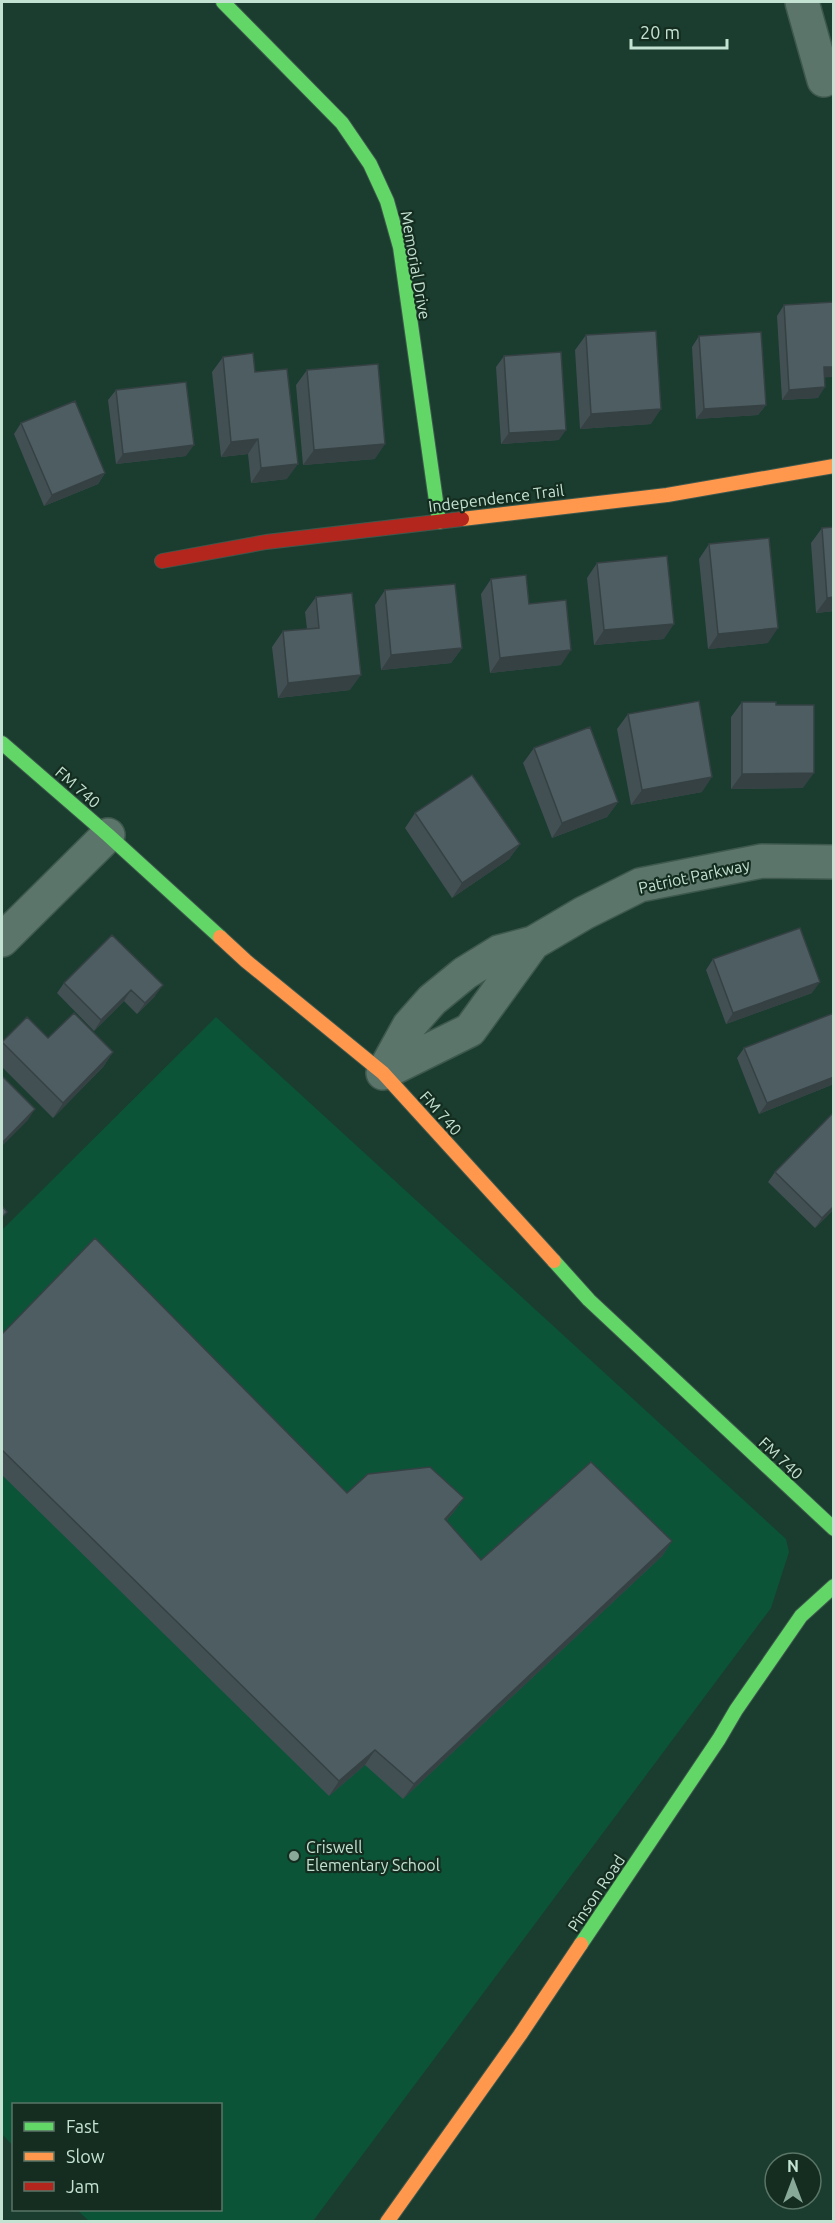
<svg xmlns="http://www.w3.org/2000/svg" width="835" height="2223" viewBox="0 0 835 2223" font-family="Ubuntu,sans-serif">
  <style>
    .built { fill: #0b5438 }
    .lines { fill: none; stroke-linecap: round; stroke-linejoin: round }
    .street-casing { stroke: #3e584d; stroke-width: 36 }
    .fast-casing { stroke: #3e584d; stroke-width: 16 }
    .slow-casing { stroke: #3e584d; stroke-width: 16 }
    .jam-casing { stroke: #3e584d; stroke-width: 16 }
    .street { stroke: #5c756a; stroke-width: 33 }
    .fast { stroke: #63d668; stroke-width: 14 }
    .slow { stroke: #ff974d; stroke-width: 14 }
    .jam { stroke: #b3261e; stroke-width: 14 }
    .wall { fill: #425053 }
    .shaded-wall { fill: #364144 }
    .building { fill: #4d5d61; stroke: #364144; stroke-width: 1.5 }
    .poi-dot { fill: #88a898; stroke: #142d20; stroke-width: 2 }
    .labels { text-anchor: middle; stroke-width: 4.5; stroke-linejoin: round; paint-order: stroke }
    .street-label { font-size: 16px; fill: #c4e2d1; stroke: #142d20 }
    .poi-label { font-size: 16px; fill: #c4e2d1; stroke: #142d20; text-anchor: start }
  </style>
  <rect width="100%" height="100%" fill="#1a3d2f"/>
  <path class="built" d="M 216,1017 L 786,1539 L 789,1552 L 771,1608 L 313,2221 L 89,2221 L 77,2210 L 220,2210 L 220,2104 L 14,2104 L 13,2146 L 2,2134 L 2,1230 Z"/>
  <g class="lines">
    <g class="street-casing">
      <path id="street" d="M 802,2 L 824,80
        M 2,940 L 108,835
        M 383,1073 L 409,1026 L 432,1000 L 465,973 L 499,952 L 533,943 L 584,913 L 640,885 L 762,861 L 834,862
        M 383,1073 L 470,1030 L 533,943"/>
    </g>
    <g class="fast-casing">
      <path id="fast" d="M 223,2 L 342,123 L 370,164 L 387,201 L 400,247 L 439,522
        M 2,743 L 108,835 L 220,937
        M 554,1261 L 589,1300 L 834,1529
        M 581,1944 L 719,1739 L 736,1710 L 801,1616 L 834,1586"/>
    </g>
    <g class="slow-casing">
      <path id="slow" d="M 462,519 L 667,495 L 834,466
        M 220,937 L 246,961 L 383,1073 L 554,1261
        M 387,2222 L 520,2035 L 581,1944"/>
    </g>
    <g class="jam-casing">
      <path id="jam" d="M 162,561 L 266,542 L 462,519"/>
    </g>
    <use href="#street" class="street"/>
    <use href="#fast" class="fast"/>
    <use href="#slow" class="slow"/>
    <use href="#jam" class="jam"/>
  </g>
  <path class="wall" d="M 784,305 L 834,377 L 824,377 L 818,398 L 782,400 L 777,316 Z
    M 586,335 L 651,424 L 580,429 L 575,350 Z
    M 699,336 L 766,405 L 758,415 L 696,419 L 692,347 Z
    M 504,356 L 559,440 L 501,444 L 496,367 Z
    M 223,357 L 255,372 L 287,479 L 251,483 L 248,454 L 221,457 L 212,372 Z
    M 307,370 L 375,459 L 303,465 L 296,385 Z
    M 116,390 L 186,456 L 116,464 L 108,400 Z
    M 21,423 L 105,473 L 98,484 L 44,506 L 14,434 Z
    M 834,527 L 834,611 L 816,613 L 811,543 L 822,528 Z
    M 709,544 L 768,643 L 708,649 L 699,559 Z
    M 597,563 L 664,639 L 594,645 L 587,578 Z
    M 491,579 L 529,604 L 561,665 L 490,673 L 481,594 Z
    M 385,590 L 462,648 L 451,663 L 381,670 L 375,605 Z
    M 316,597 L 350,690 L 278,698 L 272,647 L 283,631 L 307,629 L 305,612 Z
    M 742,702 L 776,705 L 803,788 L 731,789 L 731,717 Z
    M 628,714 L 702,792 L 631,805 L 617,729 Z
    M 534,748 L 618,802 L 607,817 L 552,838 L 523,763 Z
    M 415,813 L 520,844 L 509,859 L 452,898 L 405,828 Z
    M 112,935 L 155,996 L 137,1014 L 124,1001 L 94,1031 L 57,993 L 64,983 Z
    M 713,959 L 812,993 L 726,1024 L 706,970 Z
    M 834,1013 L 834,1084 L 759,1114 L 737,1058 L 744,1048 Z
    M 27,1017 L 48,1038 L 113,1052 L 103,1067 L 53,1118 L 2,1067 L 2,1043 Z
    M 834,1112 L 834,1209 L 815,1228 L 768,1182 L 775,1172 Z
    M 2,1334 L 347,1493 L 464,1498 L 453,1513 L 446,1521 L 481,1560 L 672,1541 L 662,1556 L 403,1799 L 365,1765 L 329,1796 L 2,1475 Z"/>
  <path class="shaded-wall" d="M 824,367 L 834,367 L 834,377 L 816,378 Z
    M 825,387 L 818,398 L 782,400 L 789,390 Z
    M 766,405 L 758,415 L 696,419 L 704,409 Z
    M 661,409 L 651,424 L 580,429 L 591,414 Z
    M 566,430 L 559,440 L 501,444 L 509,433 Z
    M 258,439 L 248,454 L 221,457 L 231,442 Z
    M 385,444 L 375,459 L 303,465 L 314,450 Z
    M 194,445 L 186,456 L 116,464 L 123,454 Z
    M 298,464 L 287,479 L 251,483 L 261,468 Z
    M 105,473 L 98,484 L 44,506 L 52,495 Z
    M 834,597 L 834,611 L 816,613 L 827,598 Z
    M 674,624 L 664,639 L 594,645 L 604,630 Z
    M 778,628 L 768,643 L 708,649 L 718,634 Z
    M 462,648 L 451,663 L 381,670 L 391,655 Z
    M 571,650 L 561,665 L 490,673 L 500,658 Z
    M 361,675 L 350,690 L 278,698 L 288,683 Z
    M 814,773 L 803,788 L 731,789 L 742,774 Z
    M 712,777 L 702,792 L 631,805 L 642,790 Z
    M 618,802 L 607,817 L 552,838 L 562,823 Z
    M 520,844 L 509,859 L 452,898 L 462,883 Z
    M 820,982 L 812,993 L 726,1024 L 733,1013 Z
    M 163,985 L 155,996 L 137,1014 L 145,1003 Z
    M 131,990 L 124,1001 L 94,1031 L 101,1020 Z
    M 113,1052 L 103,1067 L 53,1118 L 63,1103 Z
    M 834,1077 L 834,1084 L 759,1114 L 767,1103 Z
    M 35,1109 L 28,1120 L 2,1146 L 2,1143 Z
    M 834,1206 L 834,1209 L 815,1228 L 822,1218 Z
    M 464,1498 L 453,1513 L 434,1534 L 445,1519 Z
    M 672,1541 L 662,1556 L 403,1799 L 414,1784 Z
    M 375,1750 L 365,1765 L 329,1796 L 339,1781 Z"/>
  <path class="building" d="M 834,302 L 834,367 L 824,367 L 825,387 L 789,390 L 784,305 Z
    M 656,331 L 661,409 L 591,414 L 586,335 Z
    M 761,332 L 766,405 L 704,409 L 699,336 Z
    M 561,352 L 566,430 L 509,433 L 504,356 Z
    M 253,353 L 255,372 L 287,369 L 298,464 L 261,468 L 258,439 L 231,442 L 223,357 Z
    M 378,364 L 385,444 L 314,450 L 307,370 Z
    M 186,382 L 194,445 L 123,454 L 116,390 Z
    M 75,401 L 105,473 L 52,495 L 21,423 Z
    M 834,527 L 834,597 L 827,598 L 822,528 Z
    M 769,538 L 778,628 L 718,634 L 709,544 Z
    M 667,556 L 674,624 L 604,630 L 597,563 Z
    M 526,575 L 529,604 L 566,600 L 571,650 L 500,658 L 491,579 Z
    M 455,584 L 462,648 L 391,655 L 385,590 Z
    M 352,593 L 361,675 L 288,683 L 283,631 L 319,628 L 316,597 Z
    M 699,701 L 712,777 L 642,790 L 628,714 Z
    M 742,702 L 776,702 L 776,705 L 814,705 L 814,773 L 742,774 Z
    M 590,727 L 618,802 L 562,823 L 534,748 Z
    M 472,775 L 520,844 L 462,883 L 415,813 Z
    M 800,928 L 820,982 L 733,1013 L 713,959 Z
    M 112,935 L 163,985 L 145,1003 L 131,990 L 101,1020 L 64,983 Z
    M 74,1013 L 113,1052 L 63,1103 L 2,1042 L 27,1017 L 48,1038 Z
    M 834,1013 L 834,1077 L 767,1103 L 744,1048 Z
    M 2,1076 L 35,1109 L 2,1143 Z
    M 834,1112 L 834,1206 L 822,1218 L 775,1172 Z
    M 2,1206 L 7,1212 L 2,1217 Z
    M 95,1238 L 347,1493 L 368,1474 L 430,1467 L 464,1498 L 445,1519 L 481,1560 L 591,1462 L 672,1541 L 414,1784 L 375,1750 L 339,1781 L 2,1450 L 2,1334 Z"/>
  <circle class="poi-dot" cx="294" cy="1856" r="6"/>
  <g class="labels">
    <g class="street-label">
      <text transform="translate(416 265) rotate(80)" y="6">Memorial Drive</text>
      <text transform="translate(496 498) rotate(-7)" y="6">Independence Trail</text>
      <text transform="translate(78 787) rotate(41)" y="6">FM 740</text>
      <text transform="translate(694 876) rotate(-12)" y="6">Patriot Parkway</text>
      <text transform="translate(441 1113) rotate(48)" y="6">FM 740</text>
      <text transform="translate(781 1458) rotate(43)" y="6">FM 740</text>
      <text transform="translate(596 1893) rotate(-56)" y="6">Pinson Road</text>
    </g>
    <g class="poi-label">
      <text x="306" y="1853">Criswell<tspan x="306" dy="18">Elementary School</tspan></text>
    </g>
  </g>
  <rect width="835" height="2223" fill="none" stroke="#c4e2d1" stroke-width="6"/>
  <rect x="12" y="2103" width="210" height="108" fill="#142d20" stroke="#5a7567" stroke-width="1.5"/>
  <rect x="24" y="2122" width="30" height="9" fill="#63d668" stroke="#5a7567" stroke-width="1.5"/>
  <text x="66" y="2133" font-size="18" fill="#c4e2d1">Fast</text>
  <rect x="24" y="2152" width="30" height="9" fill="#ff974d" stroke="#5a7567" stroke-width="1.5"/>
  <text x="66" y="2163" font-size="18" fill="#c4e2d1">Slow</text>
  <rect x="24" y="2182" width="30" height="9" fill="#b3261e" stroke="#5a7567" stroke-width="1.5"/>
  <text x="66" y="2193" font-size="18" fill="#c4e2d1">Jam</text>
  <g transform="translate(793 2181)"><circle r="28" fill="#142d20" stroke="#5a7567" stroke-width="1.5"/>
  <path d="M0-4.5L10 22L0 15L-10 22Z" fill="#88a898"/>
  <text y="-9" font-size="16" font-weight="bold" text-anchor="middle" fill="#c4e2d1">N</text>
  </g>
  <path d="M631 39v9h96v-9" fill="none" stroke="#c4e2d1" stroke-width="3"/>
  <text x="640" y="39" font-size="18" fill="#c4e2d1" stroke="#142d20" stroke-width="4.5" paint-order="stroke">20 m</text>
</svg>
